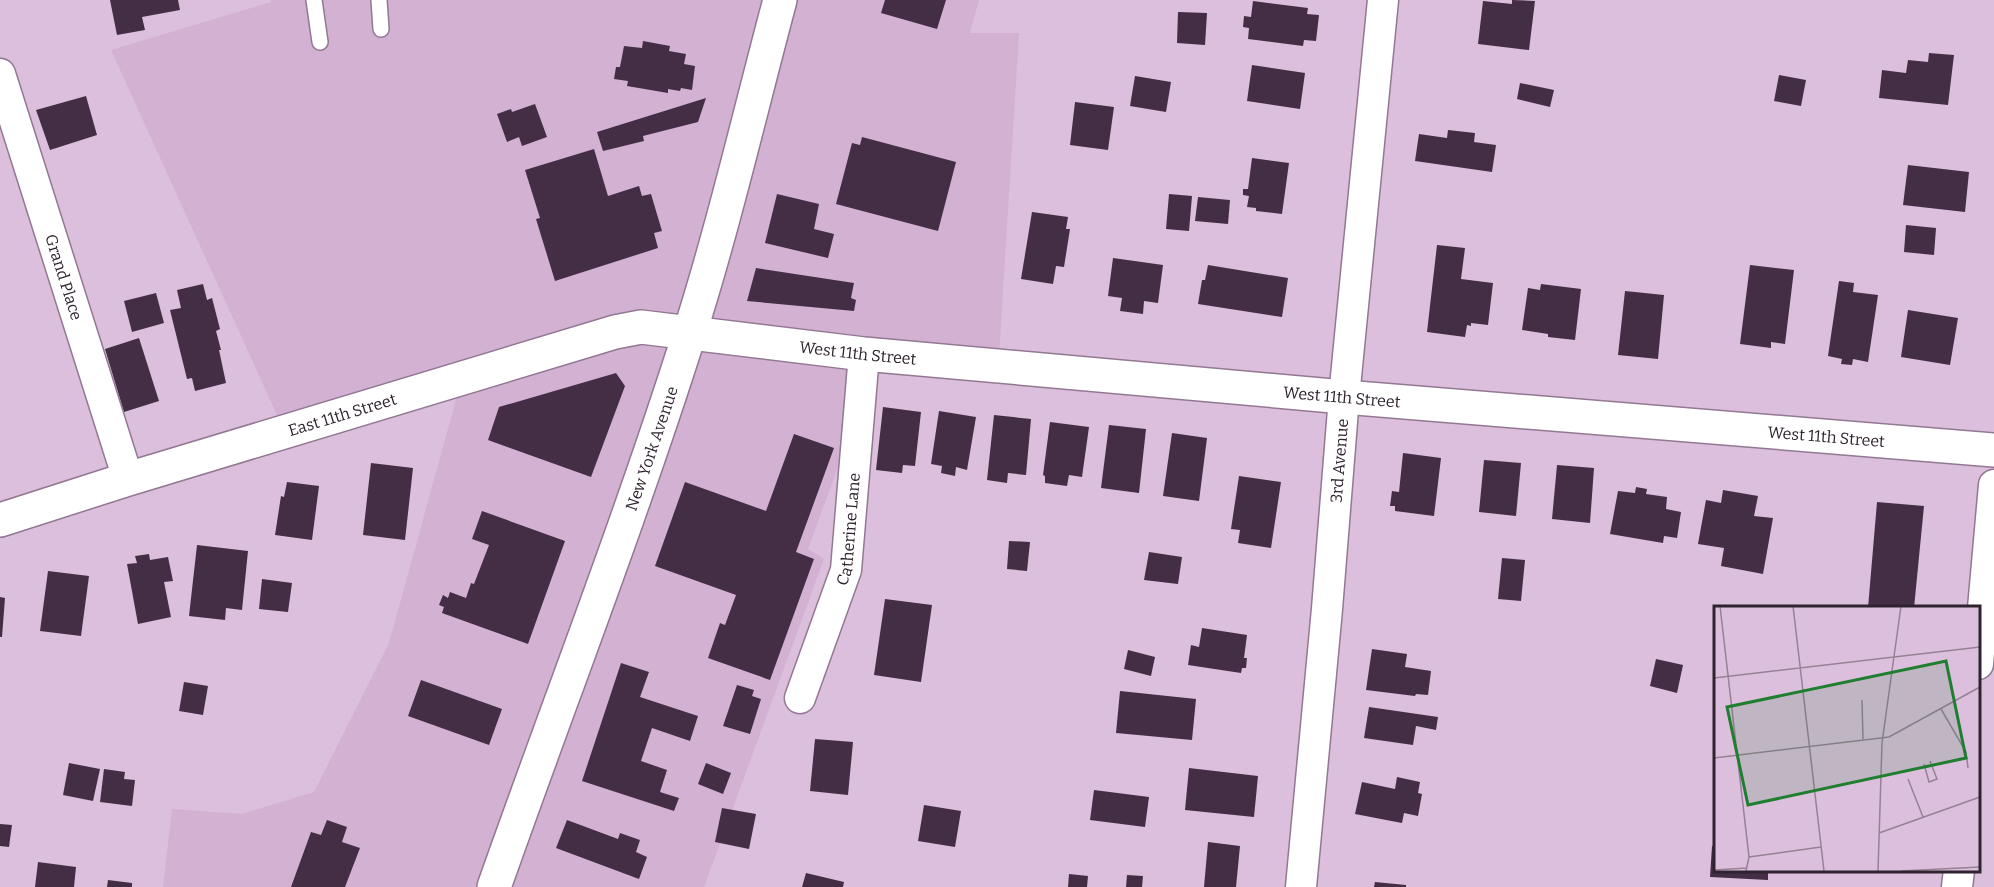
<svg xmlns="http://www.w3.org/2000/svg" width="1994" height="887" viewBox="0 0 1994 887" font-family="Bitter,serif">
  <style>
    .built { fill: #d3b1d3 }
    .building { fill: #442e45 }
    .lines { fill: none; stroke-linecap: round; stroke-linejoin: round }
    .service-casing { stroke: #927893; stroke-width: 18 }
    .minor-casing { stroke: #927893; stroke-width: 33 }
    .tertiary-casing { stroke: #927893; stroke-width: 36 }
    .primary-casing { stroke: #927893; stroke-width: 36 }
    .service { stroke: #fff; stroke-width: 15 }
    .minor { stroke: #fff; stroke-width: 30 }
    .tertiary { stroke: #fff; stroke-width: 33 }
    .primary { stroke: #fff; stroke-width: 33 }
    .labels { text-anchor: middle; stroke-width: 6; stroke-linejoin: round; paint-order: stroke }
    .street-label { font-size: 16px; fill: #2e232e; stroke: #f4e5f4 }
    .inset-road { fill: none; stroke: #968196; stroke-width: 1.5 }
    .view { fill: #1f7e2f; fill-opacity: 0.15; stroke: #1f7e2f; stroke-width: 3 }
    .inset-edge { fill: none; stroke: #2e232e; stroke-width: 3 }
  </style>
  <rect width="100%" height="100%" fill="#dcbfdc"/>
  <path class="built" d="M 271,0 L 979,0 L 970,33 L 1019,33 L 998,372 L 856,360 L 846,445 L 808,549 L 824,559 L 704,887 L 163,887 L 172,809 L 242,814 L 314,792 L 389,643 L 465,367 L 282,426 L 111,50 L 271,2 Z"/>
  <path class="building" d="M 110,0 L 178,0 L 180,10 L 142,17 L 145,30 L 117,35 Z
    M 885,0 L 946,0 L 937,29 L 881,13 Z
    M 1512,0 L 1535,1 L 1529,50 L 1478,44 L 1483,1 L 1512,4 Z
    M 1253,1 L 1308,8 L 1307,14 L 1319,15 L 1316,41 L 1304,40 L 1303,46 L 1248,39 L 1249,28 L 1243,27 L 1244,16 L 1251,17 Z
    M 1178,12 L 1207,13 L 1205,45 L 1177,43 Z
    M 643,41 L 670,46 L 669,51 L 686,54 L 684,64 L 695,66 L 692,90 L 681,88 L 680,91 L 668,89 L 668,93 L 627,86 L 628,81 L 614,79 L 616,67 L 620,67 L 624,46 L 642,48 Z
    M 1929,53 L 1954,55 L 1948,105 L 1879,98 L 1882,70 L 1906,73 L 1908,60 L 1928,62 Z
    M 1252,65 L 1305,73 L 1300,109 L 1247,101 Z
    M 1779,75 L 1806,80 L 1801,106 L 1774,101 Z
    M 1135,76 L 1171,82 L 1166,112 L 1130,106 Z
    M 1520,83 L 1554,90 L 1550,107 L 1517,99 Z
    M 86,96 L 97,135 L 50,150 L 36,110 Z
    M 706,98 L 698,122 L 643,136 L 644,141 L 603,151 L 597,132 Z
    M 1075,102 L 1114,107 L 1108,150 L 1070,145 Z
    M 535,104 L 547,137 L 522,146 L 519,137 L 507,142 L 497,114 L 511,109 L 512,112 Z
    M 1448,130 L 1475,133 L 1474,142 L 1496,145 L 1492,172 L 1415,161 L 1419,134 L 1447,138 Z
    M 862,137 L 956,162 L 938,231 L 836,204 L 852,143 L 860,145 Z
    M 594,149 L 608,196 L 639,186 L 642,196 L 651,194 L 662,231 L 654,233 L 658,248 L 555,281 L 536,219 L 540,218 L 525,170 Z
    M 1252,158 L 1289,163 L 1282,214 L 1256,211 L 1256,208 L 1247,207 L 1249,196 L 1243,195 L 1243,189 L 1248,189 Z
    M 1908,165 L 1969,172 L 1965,212 L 1903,205 Z
    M 777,194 L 819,204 L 814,229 L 834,234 L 828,258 L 765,243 Z
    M 1169,194 L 1192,196 L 1189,231 L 1166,229 Z
    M 1198,197 L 1230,200 L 1228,224 L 1195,221 Z
    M 1032,212 L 1068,217 L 1066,229 L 1070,229 L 1064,267 L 1056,266 L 1053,284 L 1021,279 Z
    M 1906,225 L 1936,228 L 1934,255 L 1904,252 Z
    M 1437,245 L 1465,248 L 1461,279 L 1493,283 L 1488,325 L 1471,323 L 1471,326 L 1467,325 L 1465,337 L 1427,332 Z
    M 1113,258 L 1163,265 L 1158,303 L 1144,301 L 1143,314 L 1120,311 L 1122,298 L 1108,296 Z
    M 1208,265 L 1288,278 L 1282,317 L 1198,304 L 1202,280 L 1205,280 Z
    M 1750,265 L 1794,270 L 1785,344 L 1771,342 L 1771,348 L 1740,344 Z
    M 756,268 L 854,283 L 851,298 L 856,300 L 854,311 L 747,301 Z
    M 1839,281 L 1854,283 L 1853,292 L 1878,295 L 1868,362 L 1853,359 L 1852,365 L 1841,364 L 1842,359 L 1828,356 Z
    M 203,284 L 207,300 L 212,298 L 220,329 L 216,331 L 221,350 L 219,350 L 226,383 L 195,391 L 192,378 L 187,379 L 170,310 L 181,308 L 177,290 Z
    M 1541,284 L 1581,289 L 1575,340 L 1548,337 L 1548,334 L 1522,330 L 1528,288 L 1540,290 Z
    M 1625,291 L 1664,295 L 1658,359 L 1618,355 Z
    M 156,293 L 164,323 L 132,332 L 124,301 Z
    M 1908,310 L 1958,318 L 1950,365 L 1901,357 Z
    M 139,338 L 159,401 L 124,412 L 105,349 Z
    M 616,373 L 625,386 L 591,477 L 488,440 L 499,407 Z
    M 883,407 L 921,412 L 915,466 L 903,465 L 902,473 L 876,470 Z
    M 939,411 L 976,417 L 967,470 L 956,467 L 955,476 L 941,473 L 942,466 L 931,464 Z
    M 994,415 L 1031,419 L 1026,475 L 1008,473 L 1007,483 L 987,480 Z
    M 1050,422 L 1089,427 L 1082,477 L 1069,475 L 1067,486 L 1045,483 L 1045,476 L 1043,475 Z
    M 1109,425 L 1146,429 L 1139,493 L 1101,488 Z
    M 1172,433 L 1207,438 L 1199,501 L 1163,496 Z
    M 794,434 L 834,448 L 796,552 L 814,559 L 770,680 L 708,658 L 720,623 L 725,625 L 736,595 L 655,566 L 685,482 L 766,511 Z
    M 1403,453 L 1441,458 L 1434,516 L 1395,511 L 1395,506 L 1390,506 L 1392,491 L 1399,492 Z
    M 1484,460 L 1521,463 L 1516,516 L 1479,512 Z
    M 371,463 L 413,468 L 405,540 L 363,535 Z
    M 1557,465 L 1594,468 L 1590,523 L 1552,519 Z
    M 1239,476 L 1281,482 L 1271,548 L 1238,543 L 1240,530 L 1231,529 Z
    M 287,482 L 319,486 L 312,540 L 275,535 L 281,496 L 284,497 Z
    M 1636,487 L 1647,489 L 1646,494 L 1667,497 L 1666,509 L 1681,512 L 1677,538 L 1664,536 L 1663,543 L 1610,534 L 1618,491 L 1635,493 Z
    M 1723,490 L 1758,496 L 1754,516 L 1773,518 L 1763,574 L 1721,566 L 1724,548 L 1698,544 L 1706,500 L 1721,503 Z
    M 1877,502 L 1924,506 L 1914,608 L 1868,608 Z
    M 482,511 L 565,541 L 528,644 L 442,613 L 444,607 L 439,605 L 443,595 L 448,598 L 450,592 L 466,598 L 471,583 L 474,584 L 489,545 L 472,539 Z
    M 1009,541 L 1030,542 L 1027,571 L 1007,569 Z
    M 197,545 L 248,551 L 242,610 L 226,608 L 225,620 L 189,616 Z
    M 1149,552 L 1182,557 L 1178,584 L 1144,580 Z
    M 149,554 L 150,560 L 168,557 L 173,581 L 164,582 L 171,617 L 138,624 L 127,564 L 137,563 L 135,556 Z
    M 1502,558 L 1525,560 L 1521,601 L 1498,599 Z
    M 48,571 L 89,576 L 81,636 L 40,631 Z
    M 262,579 L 292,583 L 288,612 L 259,609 Z
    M 0,597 L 5,598 L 2,637 L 0,637 Z
    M 885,599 L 932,605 L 921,682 L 874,675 Z
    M 1202,628 L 1247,635 L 1244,658 L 1247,658 L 1246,668 L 1242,668 L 1241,673 L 1188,665 L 1191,645 L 1199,647 Z
    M 1372,649 L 1407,654 L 1405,667 L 1431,671 L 1428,695 L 1416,694 L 1415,696 L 1366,690 Z
    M 1128,650 L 1155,657 L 1151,676 L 1124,669 Z
    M 1656,659 L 1683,665 L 1677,693 L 1650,686 Z
    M 621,663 L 649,672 L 640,697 L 698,716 L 690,741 L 652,728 L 641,761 L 667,770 L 660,792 L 679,798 L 674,811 L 582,781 Z
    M 421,680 L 502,709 L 489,745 L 408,716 Z
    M 184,682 L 208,686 L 203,715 L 179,711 Z
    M 737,685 L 754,690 L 752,696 L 761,699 L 750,734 L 723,726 Z
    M 1120,691 L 1196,699 L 1192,740 L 1116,733 Z
    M 1369,707 L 1438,717 L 1436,730 L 1416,726 L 1413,745 L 1364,738 Z
    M 815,739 L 853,742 L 848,795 L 810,791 Z
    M 69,763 L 100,769 L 93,801 L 63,795 Z
    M 706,763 L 731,773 L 723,794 L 698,784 Z
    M 1189,768 L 1258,776 L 1254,817 L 1185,810 Z
    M 104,769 L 125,772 L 124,779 L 135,780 L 132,806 L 100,802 Z
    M 1397,777 L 1420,782 L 1418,793 L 1422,794 L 1418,816 L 1404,813 L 1402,823 L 1355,814 L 1362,782 L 1395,789 Z
    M 1094,790 L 1149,797 L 1145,827 L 1090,820 Z
    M 924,805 L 961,811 L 955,847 L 918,841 Z
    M 722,808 L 756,814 L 749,849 L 715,842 Z
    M 327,820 L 347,827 L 342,842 L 360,848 L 345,887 L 291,887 L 311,832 L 321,835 Z
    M 567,820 L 618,839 L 620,833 L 640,840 L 636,852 L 647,857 L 639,879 L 556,848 Z
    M 0,824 L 12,825 L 9,847 L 0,846 Z
    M 1208,842 L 1240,846 L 1236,887 L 1204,887 Z
    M 1712,846 L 1715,846 L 1715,870 L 1768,870 L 1768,880 L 1710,877 Z
    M 38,862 L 76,867 L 74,887 L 35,887 Z
    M 806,873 L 844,882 L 843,887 L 802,887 Z
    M 1069,874 L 1088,876 L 1087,887 L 1068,887 Z
    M 1127,875 L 1143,876 L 1142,887 L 1126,887 Z
    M 108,880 L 132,883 L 132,887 L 107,887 Z
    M 1375,882 L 1406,885 L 1406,887 L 1374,887 Z"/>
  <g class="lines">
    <g class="service-casing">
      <path id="service" d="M 314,0 L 320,42
        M 379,0 L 381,29"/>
    </g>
    <g class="minor-casing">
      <g id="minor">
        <path id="s1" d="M 0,74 L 128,479"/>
        <path d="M 1978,664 L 1994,485"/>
        <path id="s2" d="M 800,698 L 846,570 L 864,354"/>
        <path id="s3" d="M 1301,887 L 1327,609 L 1344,397 L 1383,0"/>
        <path d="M 1957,887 L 1959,870"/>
      </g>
    </g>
    <g class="tertiary-casing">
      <g id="tertiary">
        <path id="s4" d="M 0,520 L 128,479 L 615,332 L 641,327 L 864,354 L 1344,397 L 1994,450"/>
      </g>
    </g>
    <g class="primary-casing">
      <g id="primary">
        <path id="s5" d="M 494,887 C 559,703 630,521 689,335 C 724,225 750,112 780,0"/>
      </g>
    </g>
    <use href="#service" class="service"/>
    <use href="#minor" class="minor"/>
    <use href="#tertiary" class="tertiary"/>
    <use href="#primary" class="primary"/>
  </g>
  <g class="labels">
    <g class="street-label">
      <text dy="6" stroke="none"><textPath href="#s1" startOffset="213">Grand Place</textPath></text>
      <text dy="6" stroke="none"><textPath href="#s4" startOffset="888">West 11th Street</textPath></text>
      <text dy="6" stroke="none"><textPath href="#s4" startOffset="1374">West 11th Street</textPath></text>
      <text dy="6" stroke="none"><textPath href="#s4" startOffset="358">East 11th Street</textPath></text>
      <text dy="6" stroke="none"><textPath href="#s4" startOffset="1860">West 11th Street</textPath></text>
      <text dy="6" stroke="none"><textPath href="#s5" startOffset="466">New York Avenue</textPath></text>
      <text dy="6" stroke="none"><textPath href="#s3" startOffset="428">3rd Avenue</textPath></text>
      <text dy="6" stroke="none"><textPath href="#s2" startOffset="177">Catherine Lane</textPath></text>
    </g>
  </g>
  <g transform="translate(1714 606)">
    <rect width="266" height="266" fill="#dcbfdc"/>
    <path class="inset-road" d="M 6,0 L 35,251 L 32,265M 79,0 L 110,265M 0,72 L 266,41M 148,94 L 149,133M 227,103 L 252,146 L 254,162M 0,152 L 175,131 L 266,81M 210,158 L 215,176 L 223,173 L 216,155M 194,173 L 209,211M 165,227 L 266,191M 35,251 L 107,241M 0,264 L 33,262M 164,265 L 168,137 L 187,0M 187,265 L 266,261"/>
    <path class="view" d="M 232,55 L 252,152 L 34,199 L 13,101 Z"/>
    <rect width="266" height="266" class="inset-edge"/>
  </g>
</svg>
